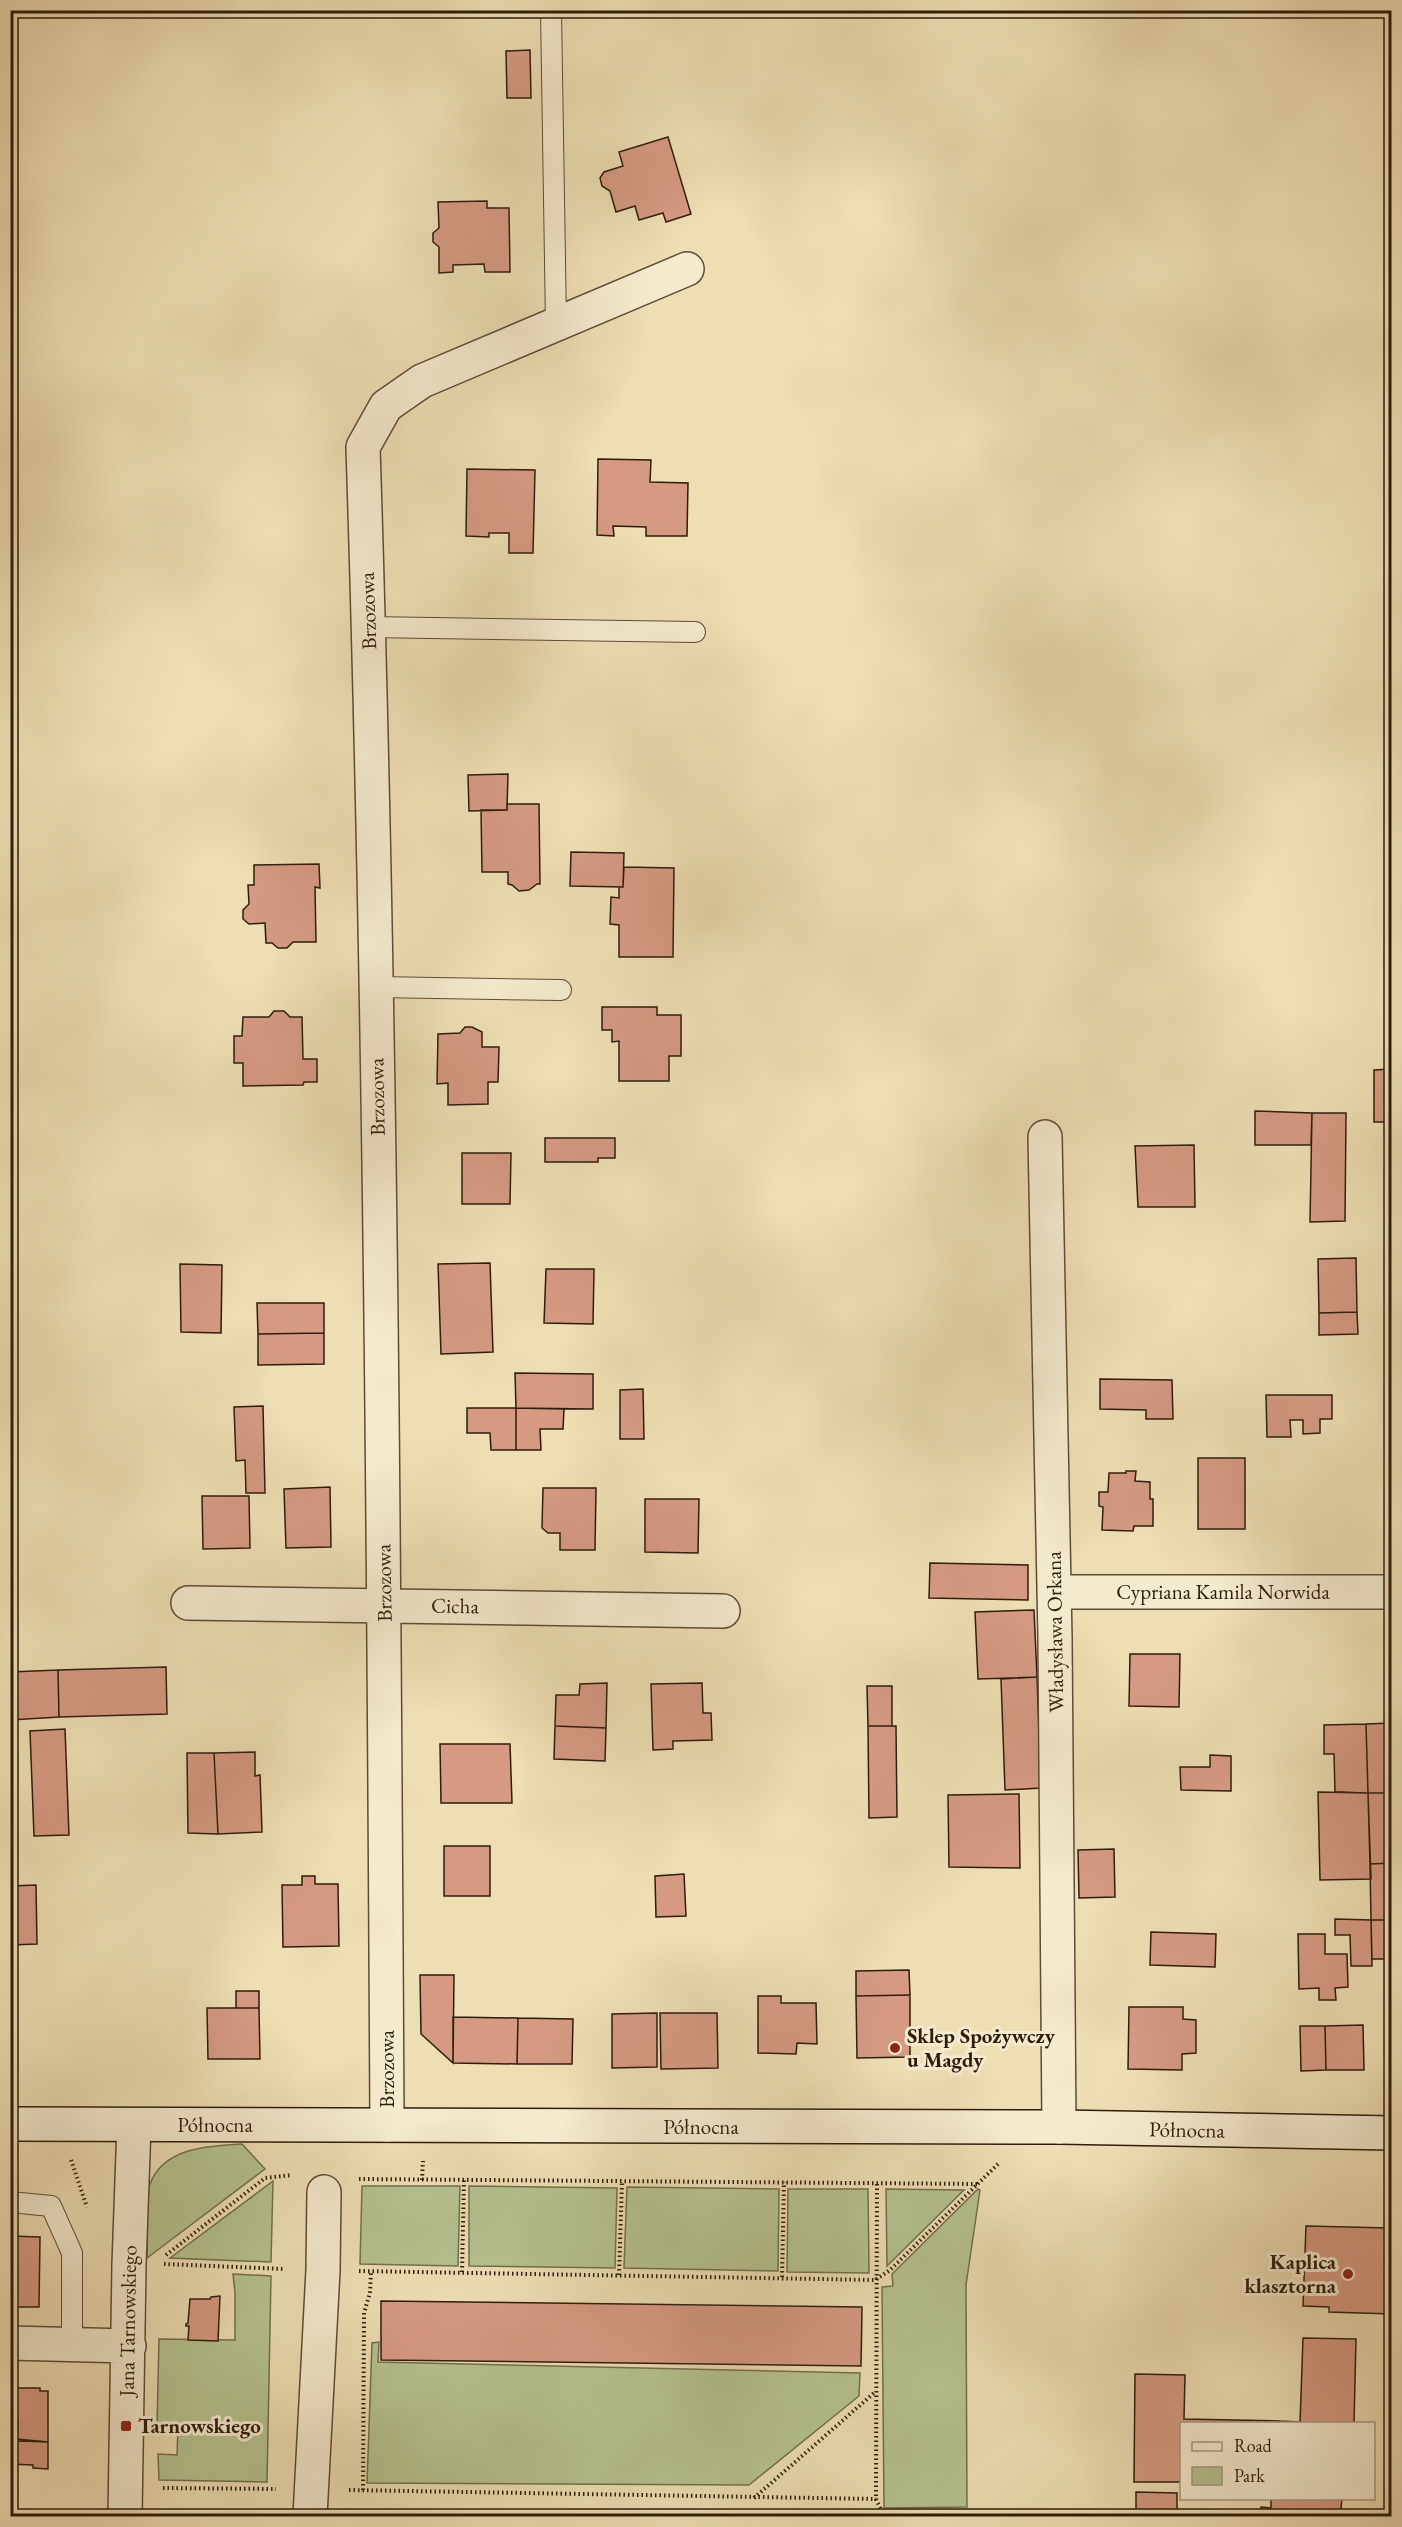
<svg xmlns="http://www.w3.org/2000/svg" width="1402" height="2527" viewBox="0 0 1402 2527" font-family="'EB Garamond',serif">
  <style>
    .green { fill: #b5c290; stroke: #726f4e; stroke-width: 1.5 }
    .building { fill: #d69a83; stroke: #2e1c0c; stroke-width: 1.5 }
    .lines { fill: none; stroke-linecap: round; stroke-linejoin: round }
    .lane-casing { stroke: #5e4c36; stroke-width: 22 }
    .street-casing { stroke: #5e4c36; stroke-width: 36 }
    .secondary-casing { stroke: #2e1c0c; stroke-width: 36 }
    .path { stroke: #2e1c0c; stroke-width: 4; stroke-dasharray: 1.5 3; stroke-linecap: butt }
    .lane { stroke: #f4eace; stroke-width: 20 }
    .street { stroke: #f4eace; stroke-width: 33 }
    .secondary { stroke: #f4eace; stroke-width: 33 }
    .poi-dot { fill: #8f2418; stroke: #f4eace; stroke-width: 2 }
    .labels { text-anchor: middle; stroke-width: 6; stroke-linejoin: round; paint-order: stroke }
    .street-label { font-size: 21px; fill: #2e1c0c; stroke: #f4eace }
    .poi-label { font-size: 21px; font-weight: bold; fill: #2e1c0c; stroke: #f4eace; text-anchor: start }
  </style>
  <rect width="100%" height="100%" fill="#eedeb4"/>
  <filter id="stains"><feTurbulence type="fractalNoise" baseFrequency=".00333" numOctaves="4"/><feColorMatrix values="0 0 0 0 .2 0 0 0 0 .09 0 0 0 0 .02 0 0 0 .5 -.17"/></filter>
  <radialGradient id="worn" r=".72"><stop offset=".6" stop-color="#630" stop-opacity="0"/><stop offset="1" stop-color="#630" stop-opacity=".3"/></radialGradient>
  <path class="green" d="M 242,2144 L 265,2169 L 147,2258 C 148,2242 146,2195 150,2184 C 164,2147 209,2146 242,2144 Z
    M 273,2181 L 271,2262 L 170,2258 Z
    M 362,2186 L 460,2186 L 458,2266 L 360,2264 Z
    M 469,2186 L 617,2188 L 615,2268 L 469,2266 Z
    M 627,2187 L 779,2189 L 778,2271 L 624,2268 Z
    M 788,2189 L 868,2189 L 869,2273 L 787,2272 Z
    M 886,2189 L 964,2190 L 887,2266 Z
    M 978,2189 L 980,2190 L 966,2285 L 967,2507 L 884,2508 L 882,2287 L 893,2286 L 892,2274 Z
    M 233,2274 L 271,2276 L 267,2482 L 159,2480 L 158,2454 L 177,2455 L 178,2427 L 157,2426 L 159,2339 L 235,2340 L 235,2293 Z
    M 379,2342 L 378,2362 L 860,2373 L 859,2396 L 749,2485 L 367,2483 L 372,2343 Z"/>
  <path class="building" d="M 530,50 L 531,98 L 507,98 L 506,51 Z
    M 668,137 L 691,214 L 666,222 L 663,213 L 639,220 L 635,206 L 616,212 L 610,191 L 602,186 L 600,178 L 604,172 L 623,166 L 619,152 Z
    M 487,201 L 487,208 L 509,208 L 510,272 L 485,272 L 484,264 L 453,265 L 453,272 L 439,273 L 439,247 L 433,242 L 433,233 L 439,228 L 438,202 Z
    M 598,459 L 651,460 L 650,482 L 688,483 L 687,536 L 646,536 L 646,527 L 613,526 L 614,536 L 597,535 Z
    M 467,469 L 535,470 L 533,553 L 509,553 L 509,533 L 489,533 L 489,537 L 466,536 Z
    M 508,774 L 507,810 L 469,811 L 468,775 Z
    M 507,804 L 539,804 L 540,884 L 537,884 L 529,890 L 519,891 L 512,885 L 508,884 L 508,872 L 482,872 L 481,810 L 507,810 Z
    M 571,852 L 624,853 L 623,887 L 570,886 Z
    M 319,864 L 320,888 L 315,887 L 316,942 L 293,942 L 287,948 L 278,948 L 272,943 L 266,943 L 265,923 L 249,924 L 243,919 L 243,910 L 249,904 L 248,885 L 254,885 L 254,865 Z
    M 624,867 L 674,868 L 673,957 L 619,957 L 619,925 L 610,924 L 611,897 L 619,898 L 619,887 L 623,887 Z
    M 602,1007 L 657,1007 L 657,1015 L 681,1015 L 681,1056 L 669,1056 L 669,1081 L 619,1081 L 619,1041 L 612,1042 L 612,1030 L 602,1030 Z
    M 274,1011 L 284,1011 L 290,1017 L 302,1017 L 303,1059 L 317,1059 L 317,1082 L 304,1082 L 303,1085 L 243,1086 L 243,1063 L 234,1063 L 234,1036 L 242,1036 L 243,1017 L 269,1017 Z
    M 465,1027 L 472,1027 L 482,1032 L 482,1047 L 499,1047 L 498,1082 L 488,1082 L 488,1104 L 448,1105 L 448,1083 L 437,1084 L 438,1034 L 460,1033 Z
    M 1392,1069 L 1392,1122 L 1374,1122 L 1374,1070 Z
    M 1255,1111 L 1312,1113 L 1311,1145 L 1255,1145 Z
    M 1312,1113 L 1346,1113 L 1345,1221 L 1310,1222 Z
    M 545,1138 L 615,1138 L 615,1158 L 598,1158 L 598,1162 L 545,1162 Z
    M 1194,1145 L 1195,1207 L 1138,1207 L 1135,1146 Z
    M 462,1153 L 511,1153 L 510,1204 L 462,1204 Z
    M 1356,1258 L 1357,1312 L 1319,1313 L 1318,1259 Z
    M 490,1263 L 493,1352 L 441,1354 L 438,1264 Z
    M 180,1264 L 222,1265 L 221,1333 L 181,1332 Z
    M 546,1269 L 594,1269 L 593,1324 L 544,1323 Z
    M 257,1303 L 324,1303 L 324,1333 L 258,1334 Z
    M 1357,1312 L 1358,1334 L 1319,1335 L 1319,1313 Z
    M 324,1333 L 324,1364 L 258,1365 L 258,1334 Z
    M 515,1373 L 593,1374 L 593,1409 L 516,1408 Z
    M 1100,1379 L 1172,1380 L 1173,1419 L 1146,1419 L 1146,1410 L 1100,1409 Z
    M 643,1389 L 644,1439 L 620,1439 L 620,1390 Z
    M 1266,1395 L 1332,1395 L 1332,1419 L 1320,1419 L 1320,1433 L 1303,1434 L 1303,1420 L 1290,1420 L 1291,1437 L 1267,1437 Z
    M 263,1406 L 265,1493 L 246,1493 L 245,1460 L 236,1461 L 234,1407 Z
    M 467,1408 L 516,1408 L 516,1450 L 491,1450 L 490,1433 L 467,1433 Z
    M 516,1408 L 564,1409 L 563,1429 L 540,1429 L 541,1450 L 516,1450 Z
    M 1198,1458 L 1245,1458 L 1245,1529 L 1198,1529 Z
    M 1126,1471 L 1136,1471 L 1135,1481 L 1150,1482 L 1150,1499 L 1153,1499 L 1153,1526 L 1134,1526 L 1133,1531 L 1102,1530 L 1103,1507 L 1099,1506 L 1099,1492 L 1108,1492 L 1109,1473 L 1126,1473 Z
    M 330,1487 L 331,1547 L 286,1548 L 284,1489 Z
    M 543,1488 L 596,1488 L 595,1550 L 560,1550 L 560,1533 L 548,1533 L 542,1528 Z
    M 202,1496 L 249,1496 L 250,1548 L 203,1549 Z
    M 645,1499 L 699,1499 L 698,1553 L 645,1552 Z
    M 930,1563 L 1028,1565 L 1028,1600 L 929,1598 Z
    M 1034,1610 L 1037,1677 L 978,1679 L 975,1612 Z
    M 1130,1654 L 1180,1654 L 1179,1707 L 1129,1706 Z
    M 166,1667 L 167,1714 L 59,1717 L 58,1670 Z
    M 58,1670 L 59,1717 L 10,1720 L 10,1672 Z
    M 1037,1677 L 1041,1788 L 1005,1790 L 1001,1679 Z
    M 607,1683 L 606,1728 L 555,1726 L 556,1695 L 579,1695 L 580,1684 Z
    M 702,1683 L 703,1713 L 711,1713 L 712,1740 L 673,1741 L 673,1749 L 653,1750 L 651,1684 Z
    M 867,1686 L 892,1686 L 892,1726 L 868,1726 Z
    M 1392,1723 L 1392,1793 L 1368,1793 L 1366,1724 Z
    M 1366,1724 L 1368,1793 L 1335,1792 L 1334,1754 L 1324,1754 L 1324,1725 Z
    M 555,1726 L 606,1728 L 605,1761 L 554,1759 Z
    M 868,1726 L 896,1726 L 897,1817 L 869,1818 Z
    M 65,1729 L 69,1835 L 34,1836 L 30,1731 Z
    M 440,1744 L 510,1744 L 512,1803 L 441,1803 Z
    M 255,1752 L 255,1776 L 260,1775 L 262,1832 L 218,1834 L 214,1753 Z
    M 187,1753 L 214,1753 L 218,1834 L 188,1833 Z
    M 1210,1755 L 1231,1756 L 1231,1791 L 1181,1790 L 1180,1767 L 1210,1767 Z
    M 1318,1792 L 1368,1793 L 1371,1879 L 1320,1880 Z
    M 1368,1793 L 1392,1793 L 1392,1863 L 1370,1864 Z
    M 1019,1794 L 1020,1868 L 949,1867 L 948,1795 Z
    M 444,1846 L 490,1846 L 490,1896 L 444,1896 Z
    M 1114,1849 L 1115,1897 L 1079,1898 L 1078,1850 Z
    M 1392,1863 L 1392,1920 L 1371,1920 L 1370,1864 Z
    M 684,1874 L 686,1916 L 656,1917 L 655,1876 Z
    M 302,1876 L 315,1876 L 315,1884 L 338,1884 L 339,1946 L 283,1947 L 282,1885 L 302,1885 Z
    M 36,1885 L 37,1944 L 10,1945 L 10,1886 Z
    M 1335,1919 L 1371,1920 L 1372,1966 L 1351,1966 L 1350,1935 L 1335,1935 Z
    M 1371,1920 L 1392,1920 L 1392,1959 L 1372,1959 Z
    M 1151,1932 L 1216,1934 L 1215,1967 L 1150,1965 Z
    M 1298,1934 L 1325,1934 L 1325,1954 L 1347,1954 L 1348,1987 L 1335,1988 L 1336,2000 L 1319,2000 L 1319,1988 L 1299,1989 Z
    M 909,1970 L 910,1995 L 856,1996 L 856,1971 Z
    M 420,1975 L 454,1975 L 453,2063 L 421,2034 Z
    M 236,1991 L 259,1991 L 259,2008 L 236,2008 Z
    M 910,1995 L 910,2057 L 857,2058 L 856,1996 Z
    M 758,1996 L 781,1996 L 781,2003 L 816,2003 L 817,2044 L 797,2043 L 796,2054 L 758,2053 Z
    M 1129,2007 L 1183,2007 L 1183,2019 L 1196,2020 L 1196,2053 L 1182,2054 L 1182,2070 L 1128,2069 Z
    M 207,2008 L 259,2008 L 260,2059 L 208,2059 Z
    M 657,2013 L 657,2067 L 612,2068 L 612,2014 Z
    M 660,2013 L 717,2013 L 718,2068 L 661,2069 Z
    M 453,2017 L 518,2018 L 517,2064 L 453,2063 Z
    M 518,2018 L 573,2019 L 572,2064 L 517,2064 Z
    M 1363,2025 L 1364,2070 L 1326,2070 L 1325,2026 Z
    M 1300,2026 L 1325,2026 L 1326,2070 L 1301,2071 Z
    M 1306,2226 L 1390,2228 L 1392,2314 L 1329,2312 L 1329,2307 L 1303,2306 Z
    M 10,2236 L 40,2237 L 39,2307 L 10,2307 Z
    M 220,2296 L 218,2341 L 188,2340 L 189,2326 L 186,2326 L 186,2324 L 188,2323 L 190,2299 L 210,2299 L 211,2297 Z
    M 381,2301 L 862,2307 L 861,2366 L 381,2360 Z
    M 1303,2338 L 1356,2339 L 1354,2424 L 1300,2424 Z
    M 1135,2374 L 1185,2375 L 1184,2419 L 1279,2421 L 1279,2424 L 1182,2424 L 1182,2482 L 1134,2482 Z
    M 15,2388 L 40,2388 L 40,2391 L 48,2391 L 48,2442 L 17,2439 L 18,2421 L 10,2421 L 10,2407 L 15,2407 Z
    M 1279,2421 L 1300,2422 L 1300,2424 L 1279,2424 Z
    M 19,2441 L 48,2442 L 48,2469 L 33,2468 L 33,2465 L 10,2464 L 10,2442 Z
    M 1136,2492 L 1177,2493 L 1177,2516 L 1136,2516 Z
    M 1271,2498 L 1342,2498 L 1341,2509 L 1352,2511 L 1352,2516 L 1261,2516 L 1261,2507 L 1271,2508 Z"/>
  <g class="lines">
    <g class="lane-casing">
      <path id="lane" d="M 551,10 L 556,324
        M 369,627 L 695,632
        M 376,987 L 561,990
        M 10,2202 L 51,2206 L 72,2253 L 72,2346"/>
    </g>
    <g class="street-casing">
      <path id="street" d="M 1045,1137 L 1055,1638 L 1059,2127
        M 1054,1592 L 1392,1592
        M 188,1603 L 723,1611
        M 387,2125 C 384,1566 381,1006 363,447 L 386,406 L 422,381 L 687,269
        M 10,2343 L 129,2346
        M 125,2516 L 129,2265 L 134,2125
        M 310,2516 L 323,2270 L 324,2192"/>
    </g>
    <g class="secondary-casing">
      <path id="secondary" d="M 10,2124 L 1059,2127 L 1392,2133"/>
    </g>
    <path class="path" d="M 71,2160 L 87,2207
      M 359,2179 L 978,2184
      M 422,2180 L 423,2161
      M 877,2184 L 876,2499 L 884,2516
      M 166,2255 L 265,2178 L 292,2175
      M 164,2264 L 285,2269
      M 359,2271 L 875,2280 L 890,2270 L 998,2164
      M 462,2272 L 464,2180
      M 619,2275 L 622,2182
      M 782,2277 L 784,2182
      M 163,2488 L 276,2489
      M 349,2490 L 876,2499
      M 363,2490 L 364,2313 L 370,2293 L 371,2272
      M 754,2498 L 874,2393"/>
    <use href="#lane" class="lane"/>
    <use href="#street" class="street"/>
    <use href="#secondary" class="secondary"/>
  </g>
  <g class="poi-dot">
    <circle cx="895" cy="2048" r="6"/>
    <circle cx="1348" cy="2274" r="6"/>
    <rect x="120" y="2420" width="12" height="12" rx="3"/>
  </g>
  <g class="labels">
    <g class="street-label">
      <text transform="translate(368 611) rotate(-92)" y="7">Brzozowa</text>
      <text transform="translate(377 1097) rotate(-91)" y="7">Brzozowa</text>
      <text transform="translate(384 1583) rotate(-91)" y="7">Brzozowa</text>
      <text x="1223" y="1599">Cypriana Kamila Norwida</text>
      <text transform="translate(455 1606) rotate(1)" y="7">Cicha</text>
      <text transform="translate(1055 1632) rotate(-91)" y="7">Władysława Orkana</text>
      <text transform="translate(387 2069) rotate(-90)" y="7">Brzozowa</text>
      <text x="215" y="2132">Północna</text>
      <text x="701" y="2134">Północna</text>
      <text transform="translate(1187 2130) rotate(1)" y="7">Północna</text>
      <text transform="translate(128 2321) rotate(-89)" y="7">Jana Tarnowskiego</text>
    </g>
    <g class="poi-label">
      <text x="907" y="2043">Sklep Spożywczy<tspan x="907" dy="24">u Magdy</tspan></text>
      <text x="1336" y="2269" text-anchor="end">Kaplica<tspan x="1336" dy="24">klasztorna</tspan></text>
      <text x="138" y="2433">Tarnowskiego</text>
    </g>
  </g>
  <rect width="1402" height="2527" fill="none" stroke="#eedeb4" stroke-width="36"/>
  <rect x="12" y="12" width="1378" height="2503" fill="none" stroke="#2e1c0c" stroke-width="3"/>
  <rect x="18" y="18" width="1366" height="2491" fill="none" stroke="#2e1c0c" stroke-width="1.5"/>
  <rect x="1180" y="2422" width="195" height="78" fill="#f4eace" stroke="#a59880" stroke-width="1.5"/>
  <rect x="1192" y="2442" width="30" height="9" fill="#f4eace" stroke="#a59880" stroke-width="1.5"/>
  <text x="1234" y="2452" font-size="18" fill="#2e1c0c">Road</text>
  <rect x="1192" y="2467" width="30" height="18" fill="#b5c290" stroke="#a59880" stroke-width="1.5"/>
  <text x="1234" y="2482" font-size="18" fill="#2e1c0c">Park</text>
  <rect width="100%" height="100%" filter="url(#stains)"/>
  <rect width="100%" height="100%" fill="url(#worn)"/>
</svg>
